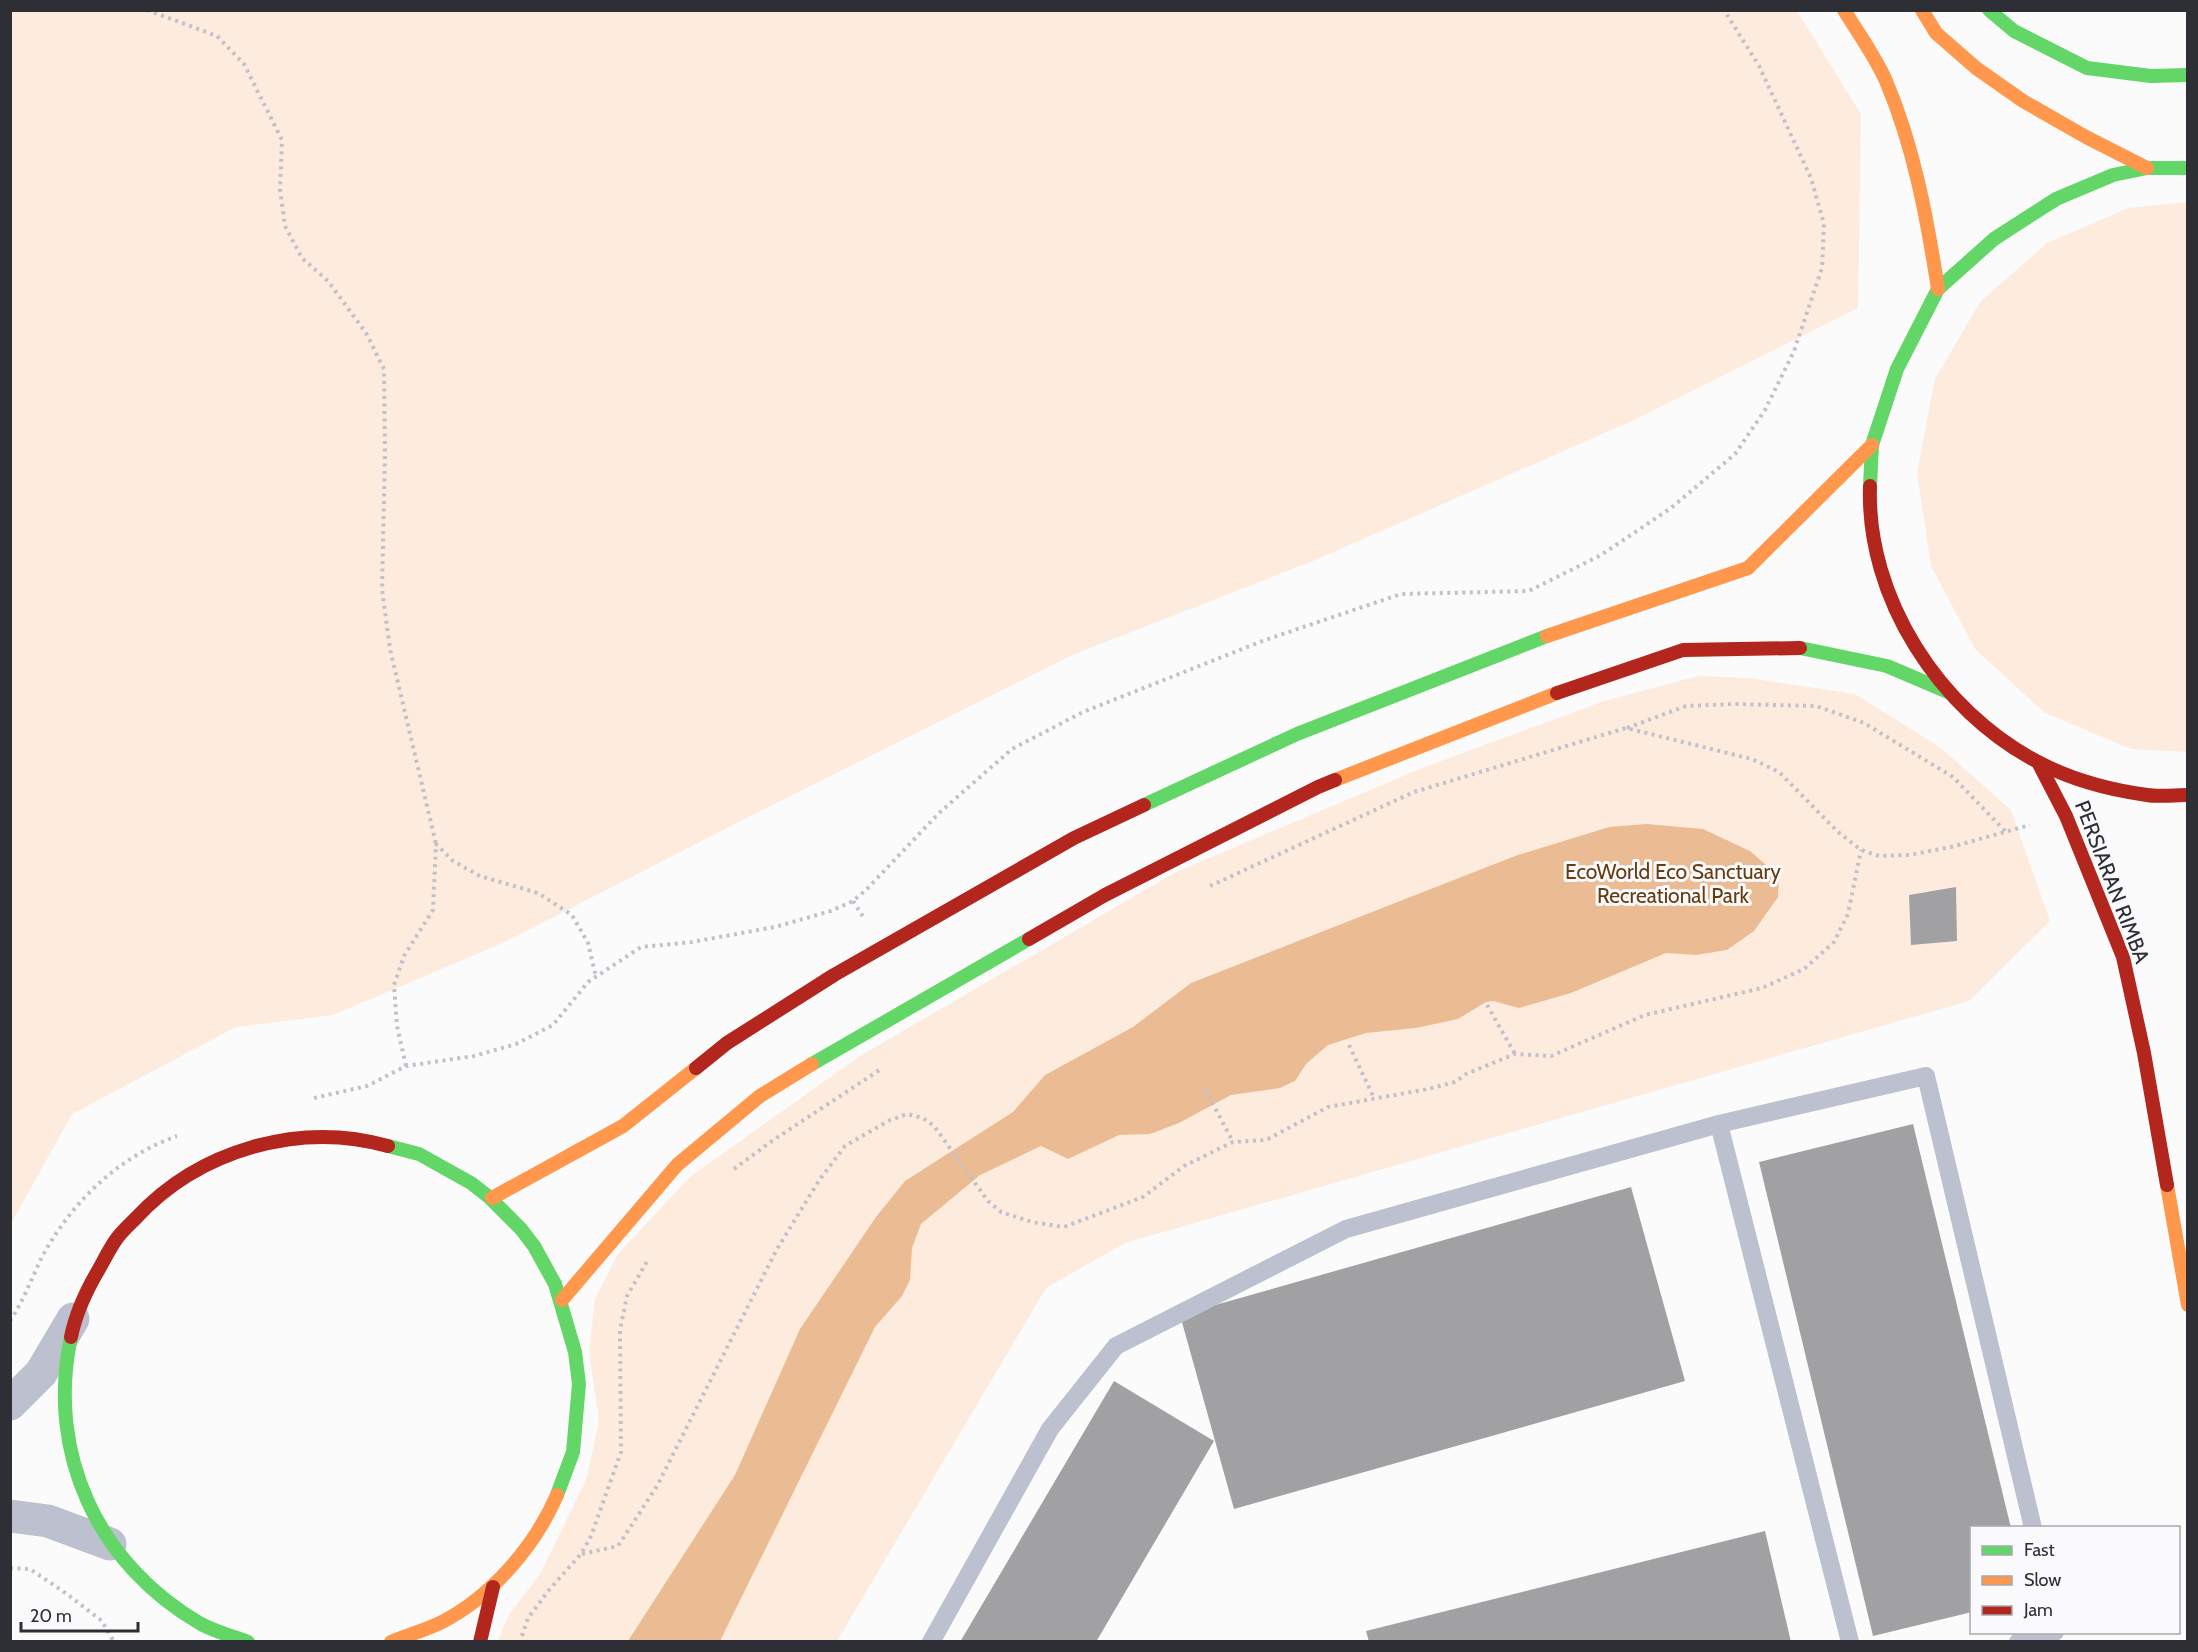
<svg xmlns="http://www.w3.org/2000/svg" width="2198" height="1652" viewBox="0 0 2198 1652" font-family="Cabin,sans-serif">
  <style>
    .green { fill: #fdecde }
    .water { fill: #ebbc94 }
    .building { fill: #a1a1a3 }
    .lines { fill: none; stroke-linecap: round; stroke-linejoin: round }
    .path { stroke: #c0c1cb; stroke-width: 4; stroke-dasharray: 3 4.5; stroke-linecap: butt }
    .lane { stroke: #bcc0cf; stroke-width: 18 }
    .street { stroke: #bcc0cf; stroke-width: 33 }
    .fast { stroke: #63d668; stroke-width: 14 }
    .slow { stroke: #ff974d; stroke-width: 14 }
    .jam { stroke: #b3261e; stroke-width: 14 }
    .labels { text-anchor: middle; stroke-width: 6; stroke-linejoin: round; paint-order: stroke }
    .park-label { font-size: 21px; fill: #663b0f; stroke: #fafafd }
    .street-label { font-size: 21px; fill: #2e2f34; stroke: #fafafd }
  </style>
  <rect width="100%" height="100%" fill="#fbfbfc"/>
  <path class="green" d="M 11,10 L 1797,11 L 1861,114 L 1858,308 L 1632,421 L 1313,561 L 1070,656 L 764,809 L 505,942 L 333,1015 L 236,1027 L 72,1114 L 11,1224 Z
    M 2187,202 L 2188,202 L 2187,752 L 2131,749 L 2045,713 L 1975,649 L 1931,566 L 1917,473 L 1935,379 L 1980,302 L 2047,243 L 2128,208 Z
    M 1698,676 L 1749,678 L 1855,694 L 1941,748 L 2011,810 L 2050,921 L 1969,1001 L 1125,1243 L 1046,1288 L 837,1641 L 497,1642 L 510,1613 L 540,1574 L 586,1480 L 599,1421 L 589,1352 L 595,1299 L 618,1254 L 690,1177 L 860,1056 L 1176,872 L 1422,768 L 1601,702 Z"/>
  <path class="water" d="M 1647,824 L 1703,829 L 1750,851 L 1779,876 L 1778,897 L 1754,931 L 1727,950 L 1696,955 L 1666,953 L 1571,993 L 1519,1008 L 1493,1001 L 1486,1002 L 1458,1019 L 1416,1028 L 1366,1033 L 1328,1045 L 1306,1064 L 1295,1081 L 1280,1088 L 1231,1095 L 1179,1123 L 1150,1134 L 1119,1135 L 1068,1159 L 1041,1146 L 980,1175 L 921,1224 L 912,1248 L 910,1280 L 902,1296 L 875,1327 L 720,1641 L 628,1641 L 735,1475 L 800,1329 L 876,1217 L 905,1181 L 1013,1112 L 1045,1075 L 1133,1027 L 1191,983 L 1515,856 L 1609,827 Z"/>
  <path class="building" d="M 1956,887 L 1957,941 L 1911,945 L 1909,895 Z
    M 1913,1124 L 2011,1528 L 1972,1528 L 1972,1612 L 1873,1636 L 1759,1162 Z
    M 1631,1187 L 1685,1381 L 1234,1509 L 1180,1315 Z
    M 1114,1381 L 1214,1441 L 1096,1642 L 960,1642 Z
    M 1765,1531 L 1791,1642 L 1369,1642 L 1366,1631 Z"/>
  <g class="lines">
    <path class="path" d="M 147,10 L 217,36 L 244,64 L 282,140 L 280,189 L 285,226 L 302,258 L 328,281 L 366,333 L 384,369 L 385,453 L 382,589 L 390,649 L 436,844
      M 1627,728 L 1686,706 L 1734,704 L 1816,706 L 1864,723 L 1953,777 L 2005,831
      M 1210,886 L 1414,792 L 1626,728 L 1752,759 L 1779,772 L 1838,832 L 1861,850 L 1879,856 L 1909,855 L 1951,847 L 2030,825
      M 853,901 L 864,918
      M 1487,1005 L 1515,1054
      M 1349,1045 L 1374,1098
      M 406,1066 L 397,1026 L 394,985 L 404,956 L 433,910 L 436,844 L 453,861 L 480,876 L 538,893 L 572,915 L 588,943 L 596,977
      M 1205,1089 L 1233,1142
      M 314,1098 L 367,1086 L 406,1066 L 474,1056 L 516,1044 L 553,1025 L 588,982 L 641,947 L 692,942 L 775,927 L 831,911 L 853,901 L 866,890 L 939,813 L 1012,749 L 1083,712 L 1265,640 L 1401,594 L 1529,591 L 1601,555 L 1671,508 L 1735,454 L 1765,410 L 1794,351 L 1822,268 L 1824,224 L 1811,178 L 1759,66 L 1724,10
      M 734,1169 L 769,1143 L 881,1069
      M 10,1321 C 24,1300 32,1277 43,1255 C 73,1201 118,1157 177,1136
      M 582,1554 L 618,1546 L 657,1486 L 777,1249 L 820,1179 L 845,1146 L 888,1121 L 907,1114 L 923,1118 L 934,1126 L 988,1201 L 1001,1212 L 1032,1222 L 1064,1227 L 1143,1197 L 1184,1166 L 1233,1142 L 1266,1140 L 1328,1107 L 1428,1089 L 1455,1082 L 1466,1074 L 1515,1054 L 1551,1056 L 1645,1015 L 1762,988 L 1804,969 L 1834,942 L 1848,914 L 1861,850
      M 10,1568 L 30,1569 L 67,1594 L 102,1621 L 114,1642
      M 522,1636 L 528,1618 L 549,1590 L 581,1554 L 591,1536 L 621,1452 L 620,1330 L 627,1296 L 649,1258"/>
    <path class="lane" d="M 1719,1124 L 1850,1642
      M 931,1642 L 1050,1429 L 1116,1346 L 1346,1229 L 1719,1124 L 1926,1076 L 2033,1528
      M 2018,1642 L 2055,1632"/>
    <path class="street" d="M 10,1404 L 41,1373 L 73,1319
      M 10,1516 L 48,1521 L 110,1544"/>
    <path class="fast" d="M 1989,10 L 2014,31 L 2087,68 L 2151,76 L 2188,75
      M 1870,486 L 1872,445 L 1897,369 L 1938,289 L 1994,239 L 2056,199 L 2113,175 L 2147,168 L 2188,168
      M 1800,648 L 1887,666 L 1948,692
      M 1144,805 L 1297,734 L 1547,636
      M 812,1064 L 1029,939
      M 388,1146 L 419,1154 L 471,1183 L 489,1197 L 521,1229 L 534,1246 L 555,1284 L 575,1352 L 579,1384 L 573,1452 L 557,1495
      M 71,1337 C 46,1453 98,1565 201,1624 C 216,1632 232,1636 248,1642"/>
    <path class="slow" d="M 1844,10 C 1858,33 1875,56 1886,81 C 1914,147 1927,218 1938,289
      M 1922,10 L 1936,33 L 1976,68 L 2023,101 L 2086,137 L 2147,168
      M 1547,636 L 1748,568 L 1872,445
      M 1335,780 L 1557,693
      M 2167,1185 L 2188,1305
      M 492,1198 L 623,1126 L 696,1068
      M 562,1300 L 677,1165 L 760,1096 L 812,1064
      M 391,1642 C 408,1635 426,1630 442,1622 C 492,1596 535,1546 557,1495"/>
    <path class="jam" d="M 1870,486 C 1866,598 1940,711 2038,762 C 2070,779 2111,790 2147,795 C 2160,797 2175,795 2188,795
      M 1557,693 L 1683,650 L 1800,648
      M 2038,762 L 2066,816 L 2123,957 L 2144,1053 L 2167,1185
      M 1029,939 L 1105,895 L 1318,787 L 1335,780
      M 696,1068 L 727,1043 L 834,975 L 1074,838 L 1144,805
      M 71,1337 C 76,1312 86,1291 99,1269 C 104,1260 109,1250 115,1241 C 120,1233 129,1225 136,1218 C 199,1150 299,1121 388,1146
      M 480,1642 L 493,1587"/>
  </g>
  <g class="labels">
    <g class="park-label">
      <text x="1673" y="879">EcoWorld Eco Sanctuary<tspan x="1673" dy="24">Recreational Park</tspan></text>
    </g>
    <g class="street-label">
      <text transform="translate(2112 882) rotate(69)" y="7">PERSIARAN RIMBA</text>
    </g>
  </g>
  <rect width="2198" height="1652" fill="none" stroke="#2e2f34" stroke-width="24"/>
  <rect x="1970" y="1526" width="210" height="108" fill="#fafafd" stroke="#a8a9ad" stroke-width="1.5"/>
  <rect x="1982" y="1546" width="30" height="9" fill="#63d668" stroke="#a8a9ad" stroke-width="1.5"/>
  <text x="2024" y="1556" font-size="18" fill="#2e2f34">Fast</text>
  <rect x="1982" y="1576" width="30" height="9" fill="#ff974d" stroke="#a8a9ad" stroke-width="1.5"/>
  <text x="2024" y="1586" font-size="18" fill="#2e2f34">Slow</text>
  <rect x="1982" y="1606" width="30" height="9" fill="#b3261e" stroke="#a8a9ad" stroke-width="1.5"/>
  <text x="2024" y="1616" font-size="18" fill="#2e2f34">Jam</text>
  <path d="M21 1622v9h117v-9" fill="none" stroke="#2e2f34" stroke-width="3"/>
  <text x="30" y="1622" font-size="18" fill="#2e2f34" stroke="#fafafd" stroke-width="4.5" paint-order="stroke">20 m</text>
</svg>
